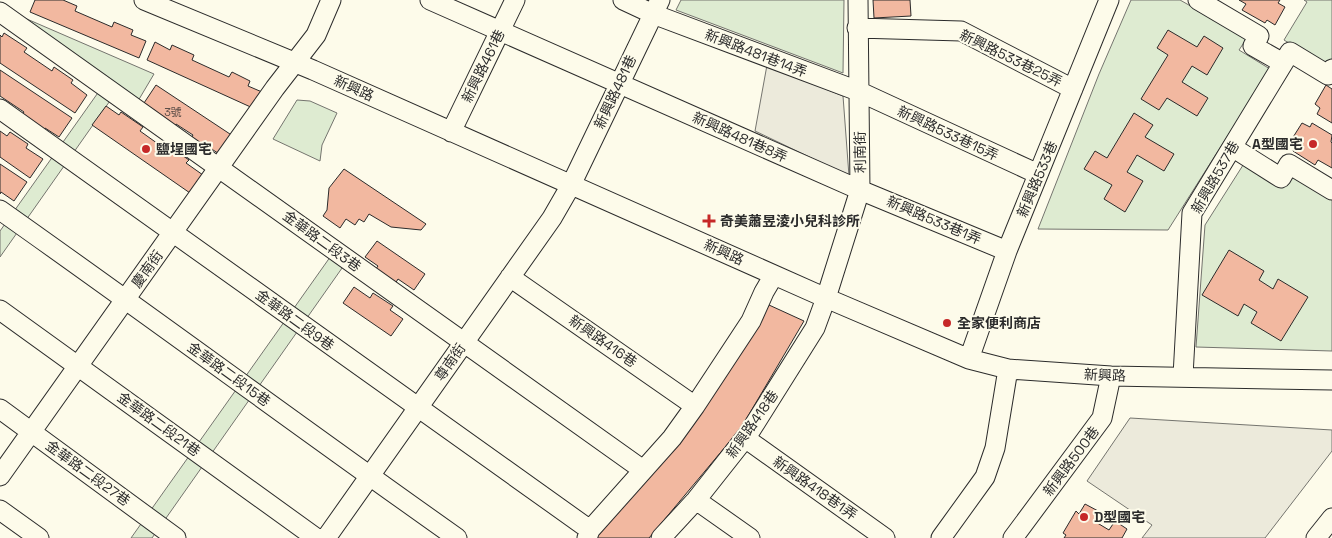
<svg xmlns="http://www.w3.org/2000/svg" width="1332" height="538" viewBox="0 0 1332 538" font-family="'Space Grotesk','Noto Sans TC',sans-serif">
  <style>
    .green { fill: #deebd1; stroke: #74746e }
    .parking { fill: #eceadb; stroke: #74746e }
    .building { fill: #f2b8a0; stroke: #2b2b2b }
    .lines { fill: none; stroke-linecap: round; stroke-linejoin: round }
    .minor-casing { stroke: #2b2b2b; stroke-width: 21 }
    .minor { stroke: #fdfbea; stroke-width: 19 }
    .poi-dot { fill: #c62828; stroke: #fdfbea; stroke-width: 2 }
    .labels { text-anchor: middle; stroke-width: 4; stroke-linejoin: round; paint-order: stroke }
    .number-label { font-size: 11px; fill: #5d4e48 }
    .street-label { font-size: 14px; fill: #2b2b2b; stroke: #fdfbea }
    .poi-label { font-size: 14px; font-weight: bold; fill: #2b2b2b; stroke: #fdfbea; text-anchor: start }
  </style>
  <rect width="100%" height="100%" fill="#fdfbea"/>
  <path class="green" d="M 681,0 L 844,0 L 843,73 L 676,10 Z
    M 1131,0 L 1180,0 L 1247,38 L 1239,50 L 1270,69 L 1168,230 L 1038,229 L 1099,74 Z
    M 1304,0 L 1332,0 L 1332,59 L 1327,67 L 1284,40 L 1307,2 Z
    M 13,13 L 154,74 L 138,101 L 119,88 L 0,257 L 0,231 L 107,80 Z
    M 297,100 L 310,101 L 337,113 L 322,145 L 320,161 L 273,139 Z
    M 1245,162 L 1290,174 L 1332,199 L 1332,351 L 1196,347 L 1205,225 Z
    M 333,253 L 347,261 L 152,538 L 131,538 Z"/>
  <path class="parking" d="M 767,65 L 843,96 L 849,176 L 755,131 Z
    M 1130,418 L 1332,430 L 1332,451 L 1265,538 L 1142,538 L 1152,525 L 1087,481 Z"/>
  <path class="building" d="M 35,0 L 63,0 L 77,6 L 75,11 L 112,27 L 114,22 L 133,30 L 131,35 L 146,41 L 139,58 L 30,12 Z
    M 873,0 L 910,0 L 911,16 L 874,18 Z
    M 1239,0 L 1280,0 L 1278,3 L 1285,7 L 1275,25 L 1267,20 L 1265,23 L 1242,10 L 1246,4 Z
    M 1168,30 L 1197,47 L 1204,36 L 1223,48 L 1207,75 L 1192,66 L 1182,82 L 1208,98 L 1197,116 L 1167,98 L 1159,110 L 1141,99 L 1168,55 L 1157,48 Z
    M 4,33 L 27,48 L 24,52 L 52,71 L 54,67 L 73,80 L 71,83 L 87,95 L 75,113 L 0,63 L 0,35 L 2,37 Z
    M 155,42 L 170,50 L 172,45 L 194,55 L 192,60 L 229,77 L 232,72 L 250,81 L 248,86 L 262,92 L 255,109 L 147,60 Z
    M 0,70 L 72,118 L 59,137 L 45,128 L 43,131 L 21,116 L 24,112 L 0,96 Z
    M 156,85 L 236,138 L 224,157 L 210,148 L 207,151 L 190,140 L 193,135 L 176,124 L 173,128 L 155,115 L 157,112 L 144,103 Z
    M 1326,85 L 1332,89 L 1332,123 L 1317,114 L 1320,108 L 1315,104 Z
    M 106,106 L 119,115 L 121,112 L 143,127 L 140,131 L 168,151 L 170,147 L 189,160 L 186,163 L 203,175 L 190,193 L 92,125 Z
    M 1134,113 L 1153,125 L 1145,137 L 1174,154 L 1164,171 L 1137,155 L 1127,172 L 1143,181 L 1125,212 L 1104,199 L 1112,185 L 1084,169 L 1095,151 L 1107,158 Z
    M 1302,123 L 1310,127 L 1312,123 L 1332,135 L 1331,142 L 1332,143 L 1332,168 L 1318,160 L 1315,165 L 1293,151 L 1296,146 L 1290,142 Z
    M 0,131 L 7,136 L 10,132 L 28,144 L 26,148 L 43,159 L 30,178 L 0,157 Z
    M 0,164 L 27,182 L 14,201 L 1,192 L 0,194 Z
    M 344,169 L 426,224 L 421,230 L 391,227 L 369,214 L 364,222 L 359,219 L 355,225 L 346,219 L 340,228 L 323,216 L 327,210 L 329,188 Z
    M 377,241 L 425,274 L 414,290 L 398,279 L 395,284 L 375,270 L 378,266 L 365,257 Z
    M 1229,250 L 1264,271 L 1259,280 L 1273,289 L 1278,279 L 1308,297 L 1281,341 L 1251,323 L 1257,312 L 1244,304 L 1238,316 L 1202,295 Z
    M 354,287 L 370,298 L 373,293 L 393,306 L 390,310 L 403,319 L 391,336 L 343,303 Z
    M 769,305 L 804,321 L 741,428 L 649,538 L 595,538 L 703,408 Z
    M 1085,504 L 1100,512 L 1094,521 L 1109,530 L 1115,521 L 1127,529 L 1122,538 L 1064,538 L 1066,535 L 1063,533 L 1076,511 L 1079,514 Z"/>
  <g class="lines">
    <g class="minor-casing">
      <path id="minor" d="M 144,0 L 313,70 L 826,298 L 969,359 L 1008,369 L 1111,376 L 1332,380
        M 430,0 L 860,190 L 1007,251
        M 623,0 L 653,14 L 858,91 L 1038,174
        M 1198,0 L 1259,36 L 1253,46 L 1283,63
        M 0,12 L 643,470
        M 857,28 L 961,31 L 1073,89
        M 0,109 C 198,248 393,391 590,530
        M 451,132 L 515,0
        M 1232,147 L 1281,178 L 1289,164 L 1332,190
        M 0,210 C 153,318 304,430 457,538
        M 510,277 L 695,406
        M 0,310 L 316,538
        M 969,359 L 1007,251 L 1109,0
        M 1183,376 L 1192,213 L 1290,52 L 1328,75 L 1332,69
        M 0,409 L 176,538
        M 745,438 L 885,538
        M 0,476 L 275,88 L 316,35 L 331,0
        M 696,500 L 750,538
        M 0,510 L 39,538
        M 326,538 L 552,218 L 571,185 L 660,0
        M 587,538 L 590,530 L 672,438 L 695,406 L 751,321 L 764,292 L 774,275
        M 661,538 L 696,500 L 749,433 L 815,328 L 826,298 L 860,190 L 858,0
        M 941,538 L 985,477 L 995,448 L 1008,369
        M 1013,538 L 1102,418 L 1111,376
        M 1316,538 L 1332,518"/>
    </g>
    <use href="#minor" class="minor"/>
  </g>
  <g class="poi-dot">
    <circle cx="1313" cy="144" r="5"/>
    <circle cx="146" cy="149" r="5"/>
    <path d="M706.5 213.5h5v5h5v5h-5v5h-5v-5h-5v-5h5z"/>
    <circle cx="947" cy="323" r="5"/>
    <circle cx="1084" cy="517" r="5"/>
  </g>
  <g class="labels">
    <g class="number-label">
      <text x="173" y="116">3號</text>
    </g>
    <g class="street-label">
      <text transform="translate(756 53) rotate(21)" y="5">新興路481巷14弄</text>
      <text transform="translate(1011 58) rotate(26)" y="5">新興路533巷25弄</text>
      <text transform="translate(483 66) rotate(-64)" y="5">新興路461巷</text>
      <text transform="translate(354 88) rotate(24)" y="5">新興路</text>
      <text transform="translate(615 92) rotate(-65)" y="5">新興路481巷</text>
      <text transform="translate(948 133) rotate(25)" y="5">新興路533巷15弄</text>
      <text transform="translate(740 137) rotate(24)" y="5">新興路481巷8弄</text>
      <text transform="translate(860 152) rotate(-91)" y="5">利南街</text>
      <text transform="translate(1215 177) rotate(-60)" y="5">新興路537巷</text>
      <text transform="translate(1037 179) rotate(-67)" y="5">新興路533巷</text>
      <text transform="translate(934 220) rotate(23)" y="5">新興路533巷1弄</text>
      <text transform="translate(322 241) rotate(36)" y="5">金華路二段3巷</text>
      <text transform="translate(724 252) rotate(24)" y="5">新興路</text>
      <text transform="translate(147 269) rotate(-54)" y="5">慶南街</text>
      <text transform="translate(295 320) rotate(36)" y="5">金華路二段9巷</text>
      <text transform="translate(603 341) rotate(35)" y="5">新興路416巷</text>
      <text transform="translate(450 362) rotate(-55)" y="5">尊南街</text>
      <text transform="translate(229 374) rotate(36)" y="5">金華路二段15巷</text>
      <text transform="translate(1105 375) rotate(2)" y="5">新興路</text>
      <text transform="translate(159 424) rotate(36)" y="5">金華路二段21巷</text>
      <text transform="translate(752 424) rotate(-55)" y="5">新興路418巷</text>
      <text transform="translate(1071 461) rotate(-53)" y="5">新興路500巷</text>
      <text transform="translate(88 473) rotate(36)" y="5">金華路二段27巷</text>
      <text transform="translate(815 488) rotate(35)" y="5">新興路418巷1弄</text>
    </g>
    <g class="poi-label">
      <text x="1303" y="149" text-anchor="end">A型國宅</text>
      <text x="156" y="154">鹽埕國宅</text>
      <text x="720" y="226">奇美蕭昱淩小兒科診所</text>
      <text x="957" y="328">全家便利商店</text>
      <text x="1094" y="522">D型國宅</text>
    </g>
  </g>
</svg>
